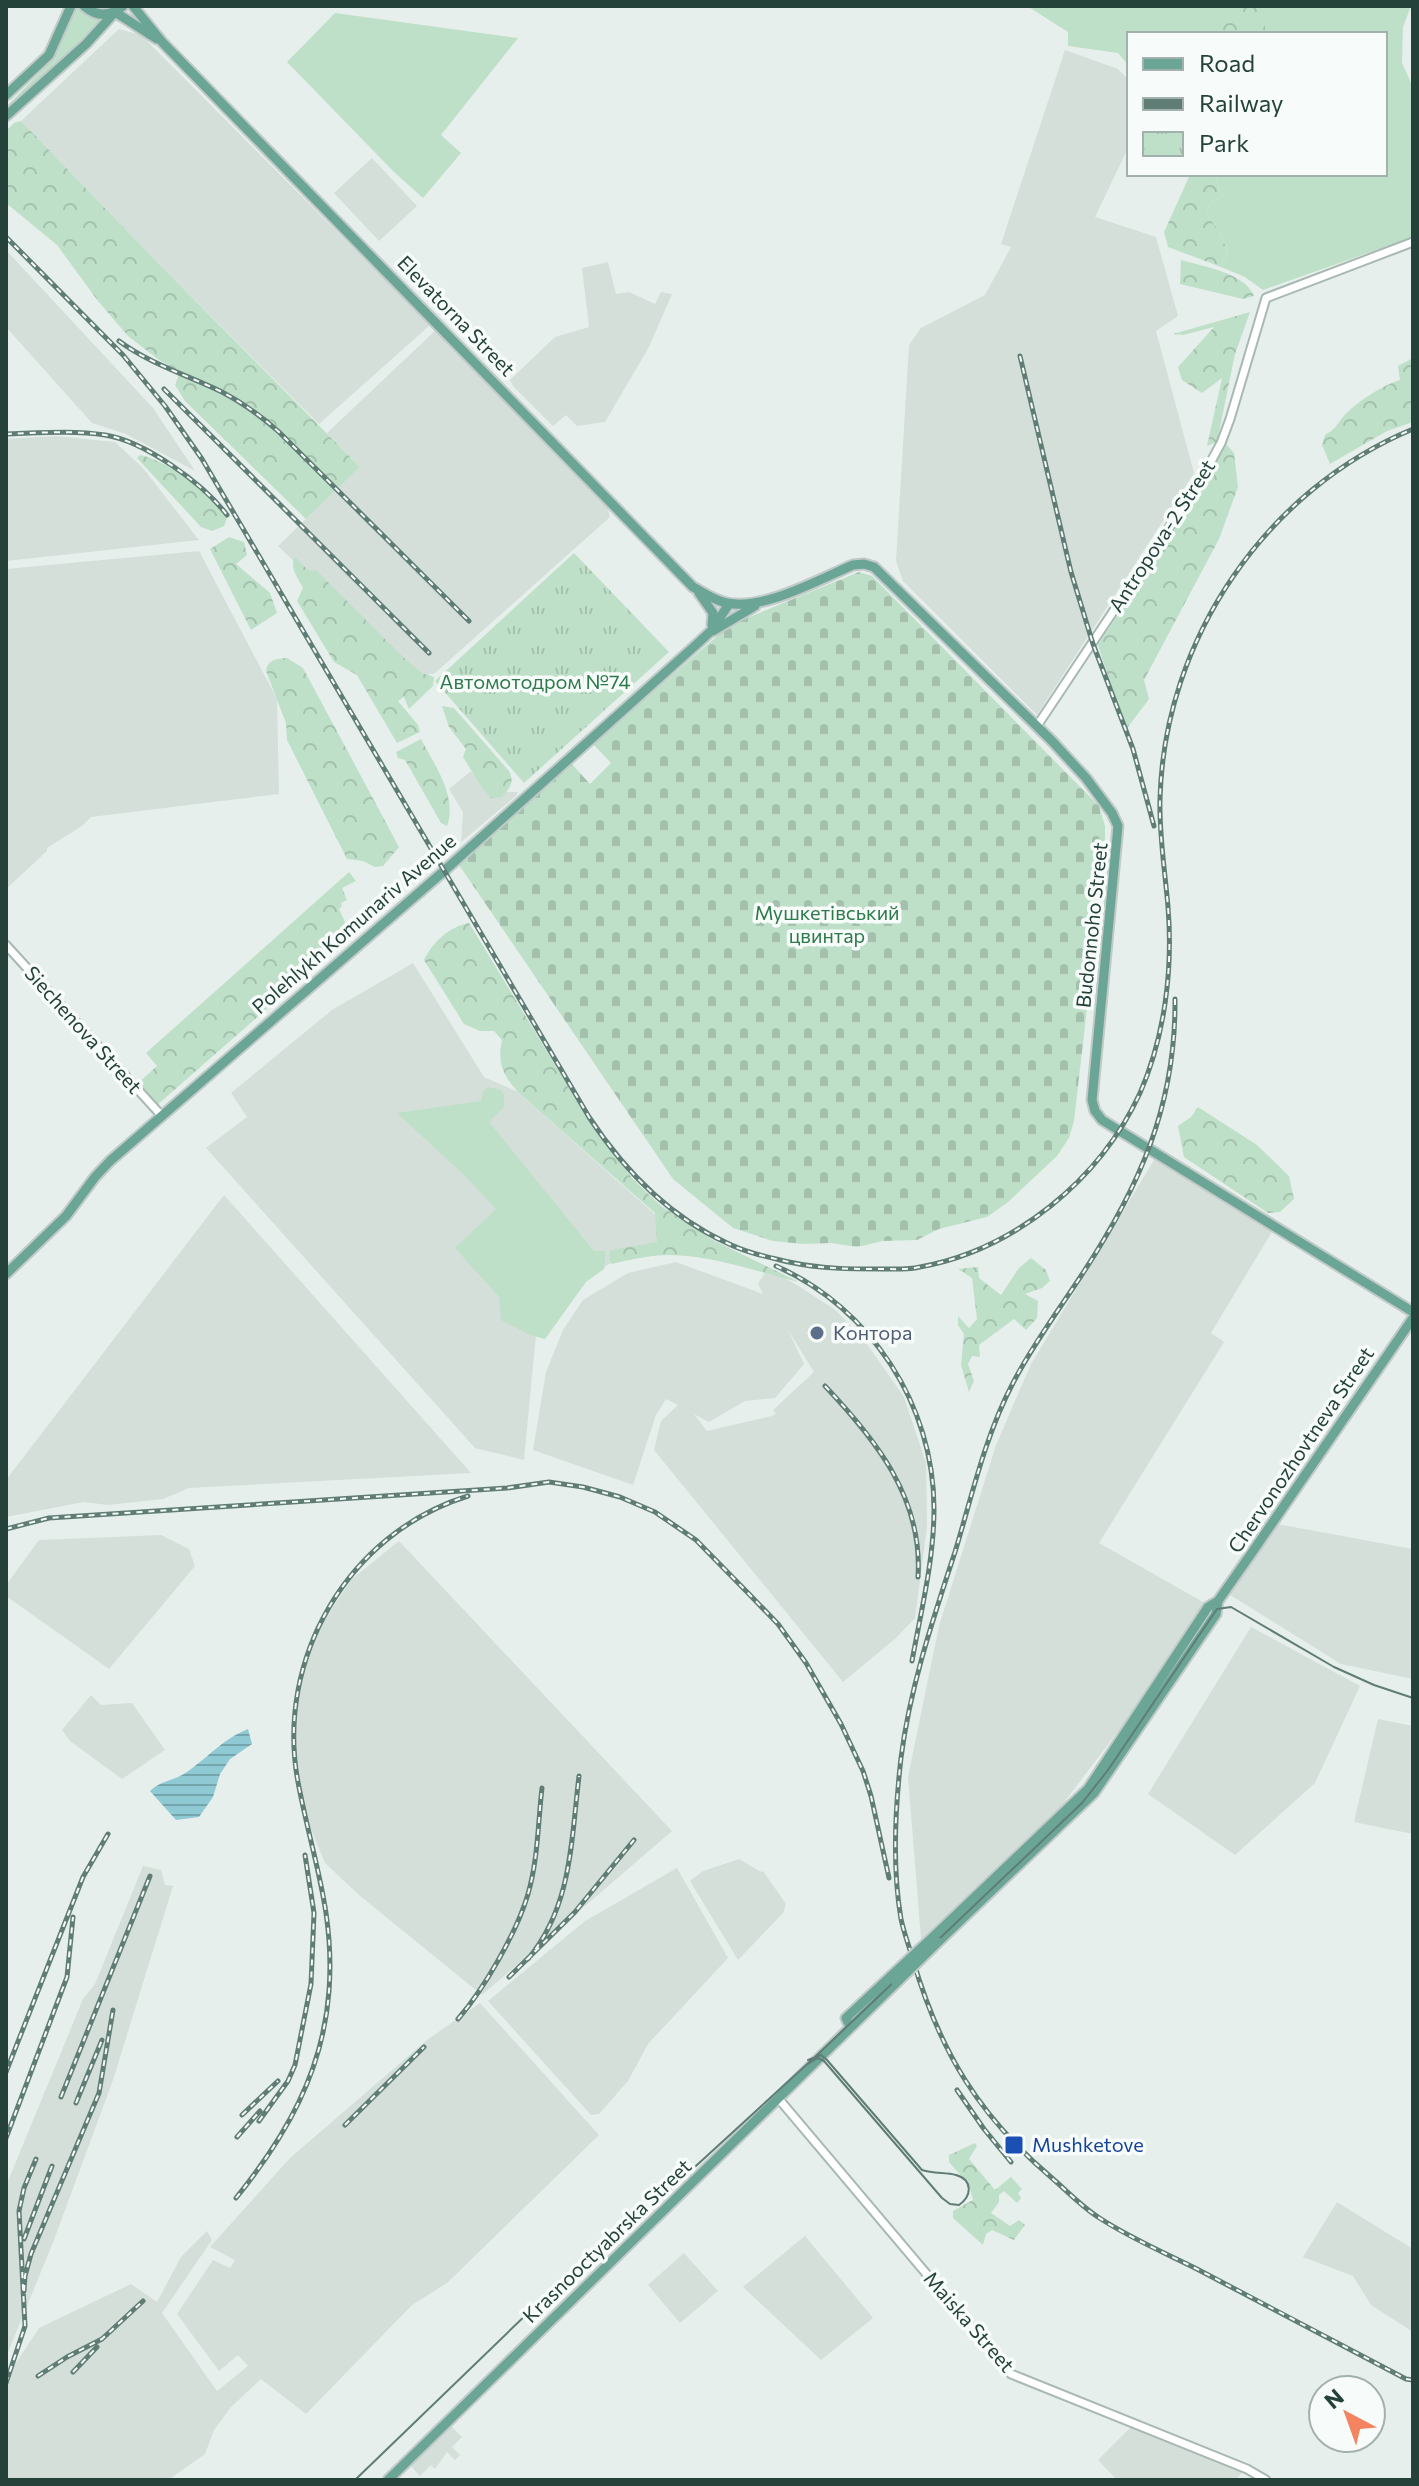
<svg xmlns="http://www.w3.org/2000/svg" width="1419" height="2486" viewBox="0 0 1419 2486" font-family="Commissioner,sans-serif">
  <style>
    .built { fill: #d4dfda; fill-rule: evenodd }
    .grass { fill: #bfe0c8 }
    .forest { fill: url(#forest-crowns) }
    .cemetery { fill: url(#cemetery-stones) }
    .park { fill: url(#park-tufts) }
    .water { fill: url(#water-rules) }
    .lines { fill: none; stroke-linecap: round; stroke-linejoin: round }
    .minor-casing { stroke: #a8b8b2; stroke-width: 11 }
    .major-casing { stroke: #c2cac8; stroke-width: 13 }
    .minor { stroke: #fff; stroke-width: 7 }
    .major { stroke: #6aa596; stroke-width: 9 }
    .tram { stroke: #5f7d75; stroke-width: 2 }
    .rail-casing { stroke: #5f7d75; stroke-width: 5 }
    .rail { stroke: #f7fbf9; stroke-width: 2; stroke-dasharray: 6; stroke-linecap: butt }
    .major-bridge-casing { stroke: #c2cac8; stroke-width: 13; stroke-linecap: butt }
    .major-bridge { stroke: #6aa596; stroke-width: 9 }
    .service-dot { fill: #5c6f8a; stroke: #f7fbf9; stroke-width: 3 }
    .transit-dot { fill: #1a4fb4; stroke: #f7fbf9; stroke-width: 3 }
    .labels { text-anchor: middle; stroke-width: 7; stroke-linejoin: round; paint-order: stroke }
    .street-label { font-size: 20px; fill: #24423a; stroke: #f7fbf9 }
    .park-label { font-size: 20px; fill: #2d7a4b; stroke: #f7fbf9 }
    .service-label { font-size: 20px; fill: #4e5e75; stroke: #f7fbf9; text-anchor: start }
    .transit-label { font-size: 20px; fill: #164399; stroke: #f7fbf9; text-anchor: start }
  </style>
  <defs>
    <pattern id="forest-crowns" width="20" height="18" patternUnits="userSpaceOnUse" patternTransform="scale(2)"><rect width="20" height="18" fill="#bfe0c8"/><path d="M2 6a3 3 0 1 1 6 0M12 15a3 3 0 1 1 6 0" fill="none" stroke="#a4c1ad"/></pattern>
    <pattern id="cemetery-stones" width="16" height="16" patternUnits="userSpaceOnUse" patternTransform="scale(2)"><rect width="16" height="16" fill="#bfe0c8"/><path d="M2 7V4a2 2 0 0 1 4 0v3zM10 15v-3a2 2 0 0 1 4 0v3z" fill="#a4c1ad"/></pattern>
    <pattern id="park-tufts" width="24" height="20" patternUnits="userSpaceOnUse" patternTransform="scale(2)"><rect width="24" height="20" fill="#bfe0c8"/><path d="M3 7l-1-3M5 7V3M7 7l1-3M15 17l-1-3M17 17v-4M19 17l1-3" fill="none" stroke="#a4c1ad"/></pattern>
    <pattern id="water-rules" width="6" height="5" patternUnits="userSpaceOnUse" patternTransform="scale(2)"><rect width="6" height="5" fill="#8ec9d4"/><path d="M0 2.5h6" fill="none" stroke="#74a5ad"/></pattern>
  </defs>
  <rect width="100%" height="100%" fill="#e6efeb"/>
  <path class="built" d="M 119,29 L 141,35 L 430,325 L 319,424 L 157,262 L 21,121 Z
    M 1065,50 L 1118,69 L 1129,80 L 1129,146 L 1095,217 L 1156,237 L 1178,316 L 1156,331 L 1194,473 L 1037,715 L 903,581 L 896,561 L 909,345 L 921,328 L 985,295 L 1011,247 L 1001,244 Z
    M 372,158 L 417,206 L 379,241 L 334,193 Z
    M 6,250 L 153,408 L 195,471 L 126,434 L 92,423 L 6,327 Z
    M 608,262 L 616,294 L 629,292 L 655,304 L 661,292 L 672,294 L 649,347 L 605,422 L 577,426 L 566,415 L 553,426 L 513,386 L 510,380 L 555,337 L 589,327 L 582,268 Z
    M 438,328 L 607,505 L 610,517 L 435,673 L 414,678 L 278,546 L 360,467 L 327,433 Z
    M 56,436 L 115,442 L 143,468 L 199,540 L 6,561 L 6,439 Z
    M 199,551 L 277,699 L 279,794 L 91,817 L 82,826 L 47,848 L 47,851 L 6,889 L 6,569 Z
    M 471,771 L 480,782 L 504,792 L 518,792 L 516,796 L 461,842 L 463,812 L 449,789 Z
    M 413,963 L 484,1077 L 518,1092 L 659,1218 L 664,1254 L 611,1263 L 576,1285 L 536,1334 L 524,1460 L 475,1448 L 206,1148 L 247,1117 L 231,1093 L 332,1010 Z
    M 1154,1160 L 1273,1230 L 1211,1333 L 1224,1342 L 1099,1543 L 1205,1603 L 1163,1672 L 1062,1805 L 921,1939 L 908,1777 L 939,1626 L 996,1445 L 1031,1364 Z
    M 224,1195 L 471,1473 L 189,1488 L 163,1499 L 108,1505 L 84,1502 L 6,1517 L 6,1480 Z
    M 676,1262 L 763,1294 L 758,1284 L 767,1269 L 797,1285 L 834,1309 L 862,1337 L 904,1397 L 926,1463 L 927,1527 L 915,1618 L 896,1638 L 843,1682 L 654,1450 L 661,1421 L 678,1405 L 666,1399 L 656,1415 L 633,1485 L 533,1450 L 546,1372 L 563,1330 L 583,1300 L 628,1273 ZM 788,1330 L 814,1372 L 773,1410 L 776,1413 L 772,1416 L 707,1431 L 694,1414 L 709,1422 L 745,1401 L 775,1398 L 804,1364 Z
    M 1277,1524 L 1413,1549 L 1413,1679 L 1341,1664 L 1230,1595 Z
    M 161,1535 L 189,1549 L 195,1566 L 109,1669 L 6,1596 L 6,1585 L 39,1540 Z
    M 399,1541 L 672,1831 L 482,1995 L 359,1895 L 325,1863 L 306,1817 L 293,1730 L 311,1640 L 352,1579 Z
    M 1251,1627 L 1360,1686 L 1315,1783 L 1235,1855 L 1148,1794 Z
    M 91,1695 L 101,1705 L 132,1703 L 165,1750 L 122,1779 L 70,1741 L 62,1730 Z
    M 1378,1719 L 1413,1726 L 1413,1834 L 1354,1822 Z
    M 739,1859 L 761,1872 L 763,1871 L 786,1904 L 783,1913 L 738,1960 L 690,1881 L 703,1871 Z
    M 143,1866 L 161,1870 L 165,1885 L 173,1886 L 113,2080 L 54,2240 L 6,2357 L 6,2186 L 83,1999 L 95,1984 Z
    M 677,1868 L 728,1958 L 648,2044 L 628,2081 L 599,2114 L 591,2115 L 488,2001 L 585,1921 Z
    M 480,2003 L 599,2135 L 447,2283 L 412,2305 L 306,2414 L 261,2379 L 231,2407 L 214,2430 L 205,2454 L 168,2480 L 6,2480 L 6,2378 L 39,2328 L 131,2284 L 157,2302 L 181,2257 L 207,2231 L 212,2240 L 162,2313 L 217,2391 L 248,2366 L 238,2355 L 219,2371 L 177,2314 L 213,2260 L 230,2268 L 235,2260 L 210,2247 L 290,2158 L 427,2040 Z
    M 1337,2202 L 1413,2249 L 1413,2332 L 1371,2305 L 1353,2276 L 1303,2257 Z
    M 805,2236 L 873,2318 L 821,2360 L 743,2287 Z
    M 684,2253 L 718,2291 L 680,2323 L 648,2285 Z
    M 451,2426 L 462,2437 L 452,2447 L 460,2455 L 455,2460 L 447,2452 L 435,2469 L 431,2465 L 420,2476 L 411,2466 Z
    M 1132,2426 L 1243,2472 L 1235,2480 L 1117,2480 L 1098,2460 Z"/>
  <path class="grass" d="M 1027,6 L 1411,6 L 1403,27 L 1402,63 L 1413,87 L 1413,237 L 1263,290 L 1245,277 L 1221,267 L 1228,252 L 1219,231 L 1206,214 L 1212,201 L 1223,197 L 1214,174 L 1385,174 L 1385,34 L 1129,34 L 1129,66 L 1118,53 L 1068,46 L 1068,32 Z
    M 77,7 L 91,18 L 102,20 L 85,39 L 6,113 L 6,107 L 52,60 Z
    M 335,13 L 518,38 L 441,135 L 461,153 L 423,198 L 394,172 L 287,62 Z
    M 488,1087 L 501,1090 L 504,1095 L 504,1107 L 489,1122 L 594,1251 L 606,1251 L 604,1269 L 586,1282 L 545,1339 L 530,1335 L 501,1320 L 499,1297 L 455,1248 L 496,1209 L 463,1174 L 397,1113 L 481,1101 L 483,1091 Z"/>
  <path class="forest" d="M 1238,6 L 1260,6 L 1265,16 L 1265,34 L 1223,34 L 1220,27 L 1235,19 Z
    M 21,121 L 157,262 L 360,467 L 306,519 L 185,401 L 175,385 L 180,372 L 159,360 L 128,336 L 98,301 L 57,245 L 6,203 L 6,131 L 14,123 Z
    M 1196,174 L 1214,174 L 1223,197 L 1212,201 L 1206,214 L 1219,231 L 1228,252 L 1221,267 L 1168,247 L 1164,232 L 1189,177 Z
    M 1181,260 C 1204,267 1244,272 1254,296 L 1243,299 L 1180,284 Z
    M 1250,312 L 1235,354 L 1217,442 L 1207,446 L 1222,378 L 1202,393 L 1182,380 L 1178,367 L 1214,327 L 1183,335 L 1173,334 Z
    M 1413,358 L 1413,422 L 1387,431 L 1330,464 L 1322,445 L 1325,435 C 1337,428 1336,425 1344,416 C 1356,402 1383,385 1400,380 L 1398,366 Z
    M 1225,443 L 1234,453 L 1238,487 L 1219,539 L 1144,680 L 1149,699 L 1125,731 L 1098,645 L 1206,481 Z
    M 140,455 C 166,460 214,494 227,518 L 224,526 L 212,531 L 201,527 L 137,458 Z
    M 229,537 L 244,542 L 247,555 L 236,564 L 270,593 L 277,613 L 251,630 L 210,549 Z
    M 295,557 L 309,571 L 316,570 L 406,660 L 422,673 L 434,677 L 433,686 L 409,709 L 404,697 L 398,701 L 418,725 L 420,732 L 397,743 L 357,675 L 334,662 L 297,601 L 303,588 C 298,578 289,568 295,557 Z
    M 287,658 L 303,668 L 399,847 L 383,866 L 375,867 L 363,861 L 347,859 L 287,740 L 286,723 L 266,671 C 268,659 276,659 287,658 Z
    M 442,706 L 454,708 L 509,771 C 515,782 510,788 502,797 L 491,798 L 483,789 L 463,757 L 466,749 L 449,727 Z
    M 421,739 C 434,764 458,797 447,826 L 441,823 L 405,760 L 398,758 L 396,752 Z
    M 349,872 L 356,881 L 342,888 L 347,900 L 341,903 L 342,906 L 339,909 L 351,935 L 156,1106 L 137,1084 L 157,1066 L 146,1053 Z
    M 469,923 L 588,1119 L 632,1178 L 661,1206 L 713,1240 L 799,1282 C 757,1272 712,1255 669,1255 C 649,1255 631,1259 612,1264 L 610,1262 L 609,1255 L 611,1250 L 657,1242 L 655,1213 L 518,1092 C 503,1075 497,1063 502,1040 L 494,1031 L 480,1031 L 464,1024 L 424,960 C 432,943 450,926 469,923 Z
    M 1198,1107 L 1257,1145 L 1289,1176 L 1294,1199 L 1280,1212 L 1268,1213 L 1184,1157 L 1178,1126 L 1191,1117 Z
    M 1031,1258 L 1046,1270 L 1050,1281 L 1042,1288 L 1025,1294 L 1038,1301 L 1037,1318 L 1026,1330 L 1014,1319 L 979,1345 L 980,1357 L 972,1356 L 968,1364 L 974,1381 L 969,1392 L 961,1365 L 964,1334 L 958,1325 L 958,1316 L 969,1328 L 977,1319 L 972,1278 L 958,1269 L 978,1267 L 979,1278 L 1001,1295 L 1019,1268 Z
    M 975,2143 L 977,2146 L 969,2159 L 995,2190 L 1011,2177 L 1022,2189 L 1018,2193 L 1021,2198 L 1017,2203 L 1004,2191 L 999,2195 L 999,2202 L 991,2213 L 1010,2226 L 1019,2220 L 1025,2225 L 1014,2240 L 992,2230 L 986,2234 L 983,2245 L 953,2218 L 953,2211 L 973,2200 L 969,2185 L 949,2162 L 949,2155 Z"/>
  <path class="cemetery" d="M 859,572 L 872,576 L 877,581 L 1099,806 L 1105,826 L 1105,852 L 1074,1121 L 1069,1138 L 1057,1156 L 1008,1202 L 987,1217 L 939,1229 L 917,1240 L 883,1241 L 857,1247 L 831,1243 L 803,1244 L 773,1241 L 733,1228 L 673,1179 L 457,862 L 571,763 L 590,784 L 611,763 L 593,744 L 730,625 Z"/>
  <path class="park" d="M 574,553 L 669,652 L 524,783 L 435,681 Z"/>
  <path class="water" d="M 248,1729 L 252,1744 L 230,1759 L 220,1774 L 213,1797 L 199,1817 L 176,1820 L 150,1791 C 160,1781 172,1781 184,1774 C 208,1758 221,1740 248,1729 Z"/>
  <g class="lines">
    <g class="minor-casing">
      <path id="minor" d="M 1037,726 L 1202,478 L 1221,443 L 1230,419 L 1266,298 L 1413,242
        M 6,945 L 161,1115
        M 778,2098 L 1011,2374 L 1247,2469 L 1266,2480"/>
    </g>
    <g class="major-casing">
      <path id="major" d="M 84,6 C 97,17 110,17 123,6
        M 133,6 L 163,43 L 693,587 C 704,593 715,601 727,603 C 763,611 820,579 853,565 L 864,564 L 874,567 L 1052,741 L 1086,778 L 1112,813 L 1118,826 L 1092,1100 L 1095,1111 L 1102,1120 L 1413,1312
        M 115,12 L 157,39
        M 6,95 L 49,55 L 71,6
        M 6,116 L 86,44 L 115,12
        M 699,593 L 713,613 L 712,625
        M 713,631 L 755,606
        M 6,1274 L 66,1216 L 95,1177 L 110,1161 L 444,871 L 697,644 L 711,631 L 729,604
        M 935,1935 L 1088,1789 L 1208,1607 L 1218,1601 L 1251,1554 L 1413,1318
        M 938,1942 L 1094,1793 L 1216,1614 L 1218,1601
        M 850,2027 L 846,2018 L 891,1976
        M 388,2480 L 896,1983"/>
    </g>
    <use href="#minor" class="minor"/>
    <use href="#major" class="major"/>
    <path class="tram" d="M 806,2065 L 818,2058 L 824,2061 L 942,2198 L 950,2204 L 959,2205 C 972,2196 973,2180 956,2175 C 946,2172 934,2174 922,2170 L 827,2060 L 821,2055 L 808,2060
      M 355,2480 L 531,2310 L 634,2216 L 662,2197 L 816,2056 L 1082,1803 L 1108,1770 L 1217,1609 L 1231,1607 L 1334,1667 L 1374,1685 L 1413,1698"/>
    <g class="rail-casing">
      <path id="rail" d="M 6,237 L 123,355 L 165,406 L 202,459 L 589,1117 C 624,1170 668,1216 727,1243 C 747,1253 768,1257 789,1262 C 821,1269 851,1269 883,1269 C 896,1269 907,1270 920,1267 C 1014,1250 1100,1180 1140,1093 C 1165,1036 1173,969 1168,907 C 1165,871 1159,835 1160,799 C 1164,639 1266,490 1413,429
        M 119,341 C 150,364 187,375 222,392 C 243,403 261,416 279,432 L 469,621
        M 1020,356 L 1071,572 L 1093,644 L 1133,749 L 1154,826
        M 164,389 L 429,653
        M 6,434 C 38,433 73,430 105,435 C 144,441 203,483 227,515
        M 1175,999 C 1176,1106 1139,1188 1081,1276 C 1058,1311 1032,1346 1013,1383 C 985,1436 972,1496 955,1552 C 933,1619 910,1687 901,1758 C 895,1810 892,1867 901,1919 C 904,1933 909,1946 913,1960 C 940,2052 979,2116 1052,2178 C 1067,2191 1081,2206 1098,2217 C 1128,2237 1163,2252 1195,2268 C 1266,2305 1336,2342 1406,2379 L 1413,2380
        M 776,1266 C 871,1308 934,1405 934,1509 C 934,1560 921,1611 912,1661
        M 825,1386 C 876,1440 923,1498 918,1577
        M 6,1529 L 49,1518 L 507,1488 L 549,1482 L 583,1487 L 620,1497 L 655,1512 L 696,1540 L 748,1593 L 778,1624 L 806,1663 L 841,1724 L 863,1771 L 871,1796 L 889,1878
        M 528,1959 C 572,1906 571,1842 579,1776
        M 509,1977 L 575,1912 L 634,1840
        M 458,2019 C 484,1989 517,1932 528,1894 C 538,1860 538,1822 542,1788
        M 6,2072 L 83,1877 L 108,1834
        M 957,2090 L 984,2129 L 1011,2162
        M 61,2097 L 150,1876
        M 76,2103 L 102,2040
        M 242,2115 L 278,2081
        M 259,2121 L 288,2081 L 295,2065 L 311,1984 L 314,1913 L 305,1855
        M 345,2125 L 424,2047
        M 237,2137 L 260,2111
        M 6,2138 L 67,1977 L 73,1917
        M 236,2198 C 286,2136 323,2072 329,1991 C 335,1912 312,1857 298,1782 C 275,1659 348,1533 468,1496
        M 24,2239 L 52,2166
        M 24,2291 L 25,2276 L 31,2254 L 99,2093 L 113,2010
        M 73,2372 L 97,2347
        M 38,2376 L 67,2357 L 102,2339 L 143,2301
        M 6,2383 L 25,2326 L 19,2211 L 24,2188 L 36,2159"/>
    </g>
    <use href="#rail" class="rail"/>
    <g class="major-bridge-casing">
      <path id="major-bridge" d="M 891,1976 L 935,1935
        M 896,1983 L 938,1942"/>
    </g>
    <use href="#major-bridge" class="major-bridge"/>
  </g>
  <circle class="service-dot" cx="817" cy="1333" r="8"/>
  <rect class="transit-dot" x="1004" y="2135" width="20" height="20" rx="4"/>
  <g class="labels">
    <g class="street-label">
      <text transform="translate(456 316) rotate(46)" y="7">Elevatorna Street</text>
      <text transform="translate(1162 536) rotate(-57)" y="7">Antropova-2 Street</text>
      <text transform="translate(354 924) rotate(-41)" y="7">Polehlykh Komunariv Avenue</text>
      <text transform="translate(1092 925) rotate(-84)" y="7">Budonnoho Street</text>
      <text transform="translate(83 1030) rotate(48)" y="7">Siechenova Street</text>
      <text transform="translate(1301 1450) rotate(-56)" y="7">Chervonozhovtneva Street</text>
      <text transform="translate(607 2241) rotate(-44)" y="7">Krasnooctyabrska Street</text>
      <text transform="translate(969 2322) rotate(49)" y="7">Maiska Street</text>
    </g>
    <g class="park-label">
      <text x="535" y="689">Автомотодром №74</text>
      <text x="827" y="920">Мушкетівський<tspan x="827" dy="23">цвинтар</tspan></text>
    </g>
    <g class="service-label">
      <text x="833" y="1340">Контора</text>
    </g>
    <g class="transit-label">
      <text x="1032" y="2152">Mushketove</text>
    </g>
  </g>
  <rect width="1419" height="2486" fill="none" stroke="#24423a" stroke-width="16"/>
  <rect x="1127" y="32" width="260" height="144" fill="#f7fbf9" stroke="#a3b1ad" stroke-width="2"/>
  <rect x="1143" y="58" width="40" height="12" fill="#6aa596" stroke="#a3b1ad" stroke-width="2"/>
  <text x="1199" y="72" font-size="24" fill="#24423a">Road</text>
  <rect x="1143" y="98" width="40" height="12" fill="#5f7d75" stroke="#a3b1ad" stroke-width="2"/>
  <text x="1199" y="112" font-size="24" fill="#24423a">Railway</text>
  <rect x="1143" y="132" width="40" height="24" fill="url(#park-tufts)" stroke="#a3b1ad" stroke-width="2"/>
  <text x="1199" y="152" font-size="24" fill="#24423a">Park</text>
  <g transform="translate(1347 2414) rotate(319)"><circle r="38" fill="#f7fbf9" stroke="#a3b1ad" stroke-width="2"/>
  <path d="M0-6L14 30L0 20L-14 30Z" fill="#f4845f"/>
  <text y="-12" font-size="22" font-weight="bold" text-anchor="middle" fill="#24423a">N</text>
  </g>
</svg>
